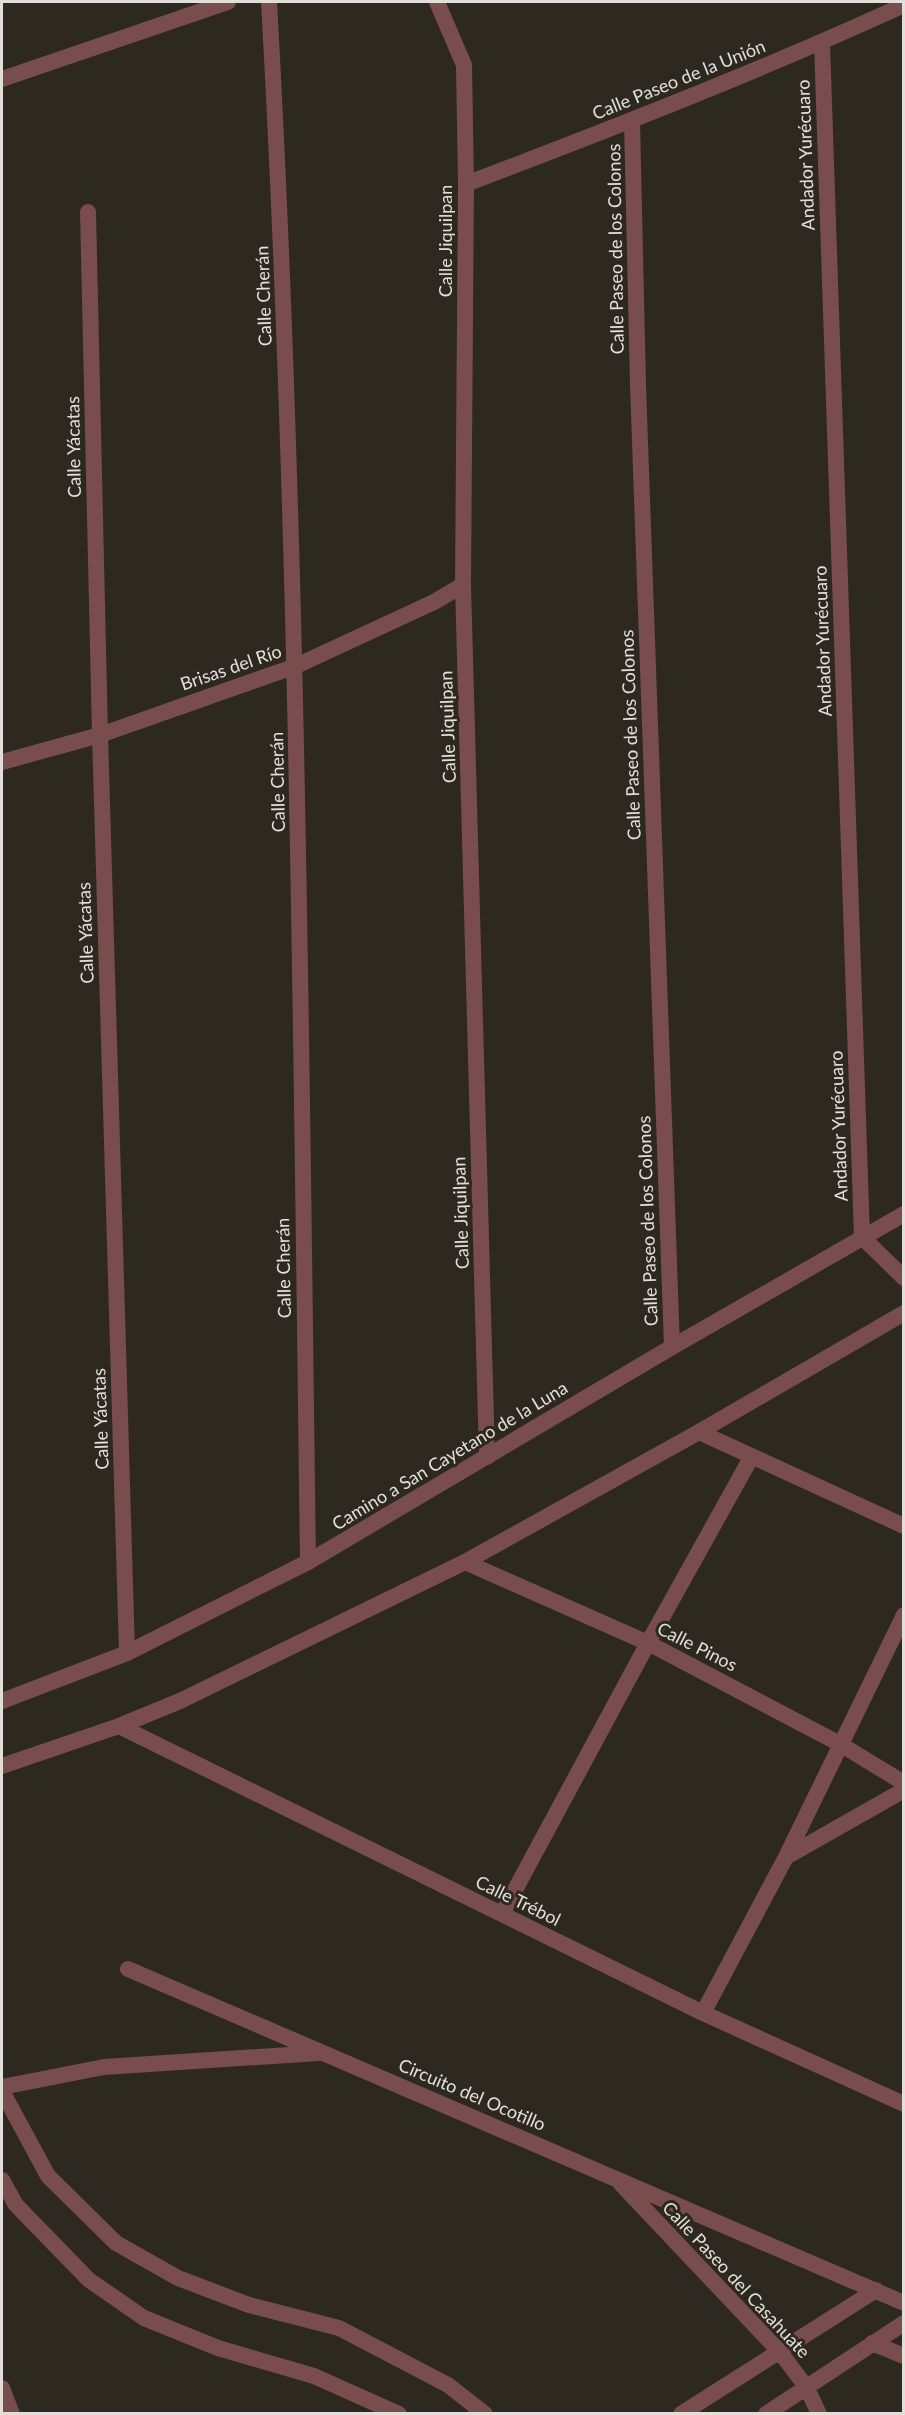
<svg xmlns="http://www.w3.org/2000/svg" width="905" height="2415" viewBox="0 0 905 2415" font-family="Lato,sans-serif">
  <style>
    .lines { fill: none; stroke-linecap: round; stroke-linejoin: round }
    .minor { stroke: #794c4d; stroke-width: 16 }
    .tertiary { stroke: #794c4d; stroke-width: 16 }
    .labels { text-anchor: middle; stroke-width: 6; stroke-linejoin: round; paint-order: stroke }
    .street-label { font-size: 18px; fill: #e2dfda; stroke: #2d2820 }
  </style>
  <rect width="100%" height="100%" fill="#2d2820"/>
  <g class="lines">
    <path class="minor" d="M 269,2 C 298,521 301,1042 308,1562
      M 437,2 L 464,65 L 466,184 L 463,585 L 487,1457
      M 822,43 L 862,1237 L 904,1278
      M 2,79 L 228,2
      M 632,121 L 638,385 L 672,1347
      M 466,184 C 613,128 760,71 904,5
      M 88,212 L 100,735 L 127,1653
      M 2,762 L 100,735 L 296,666 L 434,602 L 463,585
      M 699,1432 L 904,1526
      M 465,1562 L 648,1643 L 840,1744 L 904,1783
      M 119,1726 L 703,2013 L 904,2104
      M 786,1857 L 904,1790
      M 502,1914 L 648,1643 L 752,1456
      M 128,1969 L 904,2303
      M 703,2013 L 786,1857 L 904,1615
      M 2,2087 L 104,2067 L 319,2053
      M 2,2091 L 48,2176 L 116,2243 L 178,2278 L 249,2305 L 339,2328 L 448,2385 L 485,2414
      M 2,2180 L 16,2205 L 89,2280 L 144,2318 L 218,2348 L 314,2376 L 399,2414
      M 621,2184 L 780,2352 L 807,2388 L 819,2414
      M 872,2343 L 904,2356
      M 2,2388 L 12,2414
      M 681,2414 L 876,2290
      M 766,2414 L 904,2323"/>
    <path class="tertiary" d="M 2,1701 L 127,1653 L 308,1562 L 672,1347 L 904,1214
      M 2,1766 L 119,1726 L 180,1701 L 465,1562 L 699,1432 L 904,1313"/>
  </g>
  <g class="labels">
    <g class="street-label">
      <text transform="translate(679 80) rotate(-22)" y="6">Calle Paseo de la Unión</text>
      <text transform="translate(806 155) rotate(-92)" y="6">Andador Yurécuaro</text>
      <text transform="translate(446 241) rotate(-90)" y="6">Calle Jiquilpan</text>
      <text transform="translate(616 249) rotate(-91)" y="6">Calle Paseo de los Colonos</text>
      <text transform="translate(264 296) rotate(-92)" y="6">Calle Cherán</text>
      <text transform="translate(74 447) rotate(-91)" y="6">Calle Yácatas</text>
      <text transform="translate(823 641) rotate(-92)" y="6">Andador Yurécuaro</text>
      <text transform="translate(231 668) rotate(-19)" y="6">Brisas del Río</text>
      <text transform="translate(448 727) rotate(-92)" y="6">Calle Jiquilpan</text>
      <text transform="translate(631 735) rotate(-92)" y="6">Calle Paseo de los Colonos</text>
      <text transform="translate(278 782) rotate(-91)" y="6">Calle Cherán</text>
      <text transform="translate(86 933) rotate(-92)" y="6">Calle Yácatas</text>
      <text transform="translate(839 1126) rotate(-92)" y="6">Andador Yurécuaro</text>
      <text transform="translate(461 1213) rotate(-92)" y="6">Calle Jiquilpan</text>
      <text transform="translate(648 1221) rotate(-92)" y="6">Calle Paseo de los Colonos</text>
      <text transform="translate(284 1268) rotate(-91)" y="6">Calle Cherán</text>
      <text transform="translate(101 1419) rotate(-92)" y="6">Calle Yácatas</text>
      <text transform="translate(450 1456) rotate(-31)" y="6">Camino a San Cayetano de la Luna</text>
      <text transform="translate(697 1647) rotate(27)" y="6">Calle Pinos</text>
      <text transform="translate(518 1901) rotate(26)" y="6">Calle Trébol</text>
      <text transform="translate(472 2095) rotate(23)" y="6">Circuito del Ocotillo</text>
      <text transform="translate(736 2280) rotate(47)" y="6">Calle Paseo del Casahuate</text>
    </g>
  </g>
  <rect width="905" height="2415" fill="none" stroke="#e2dfda" stroke-width="6"/>
</svg>
